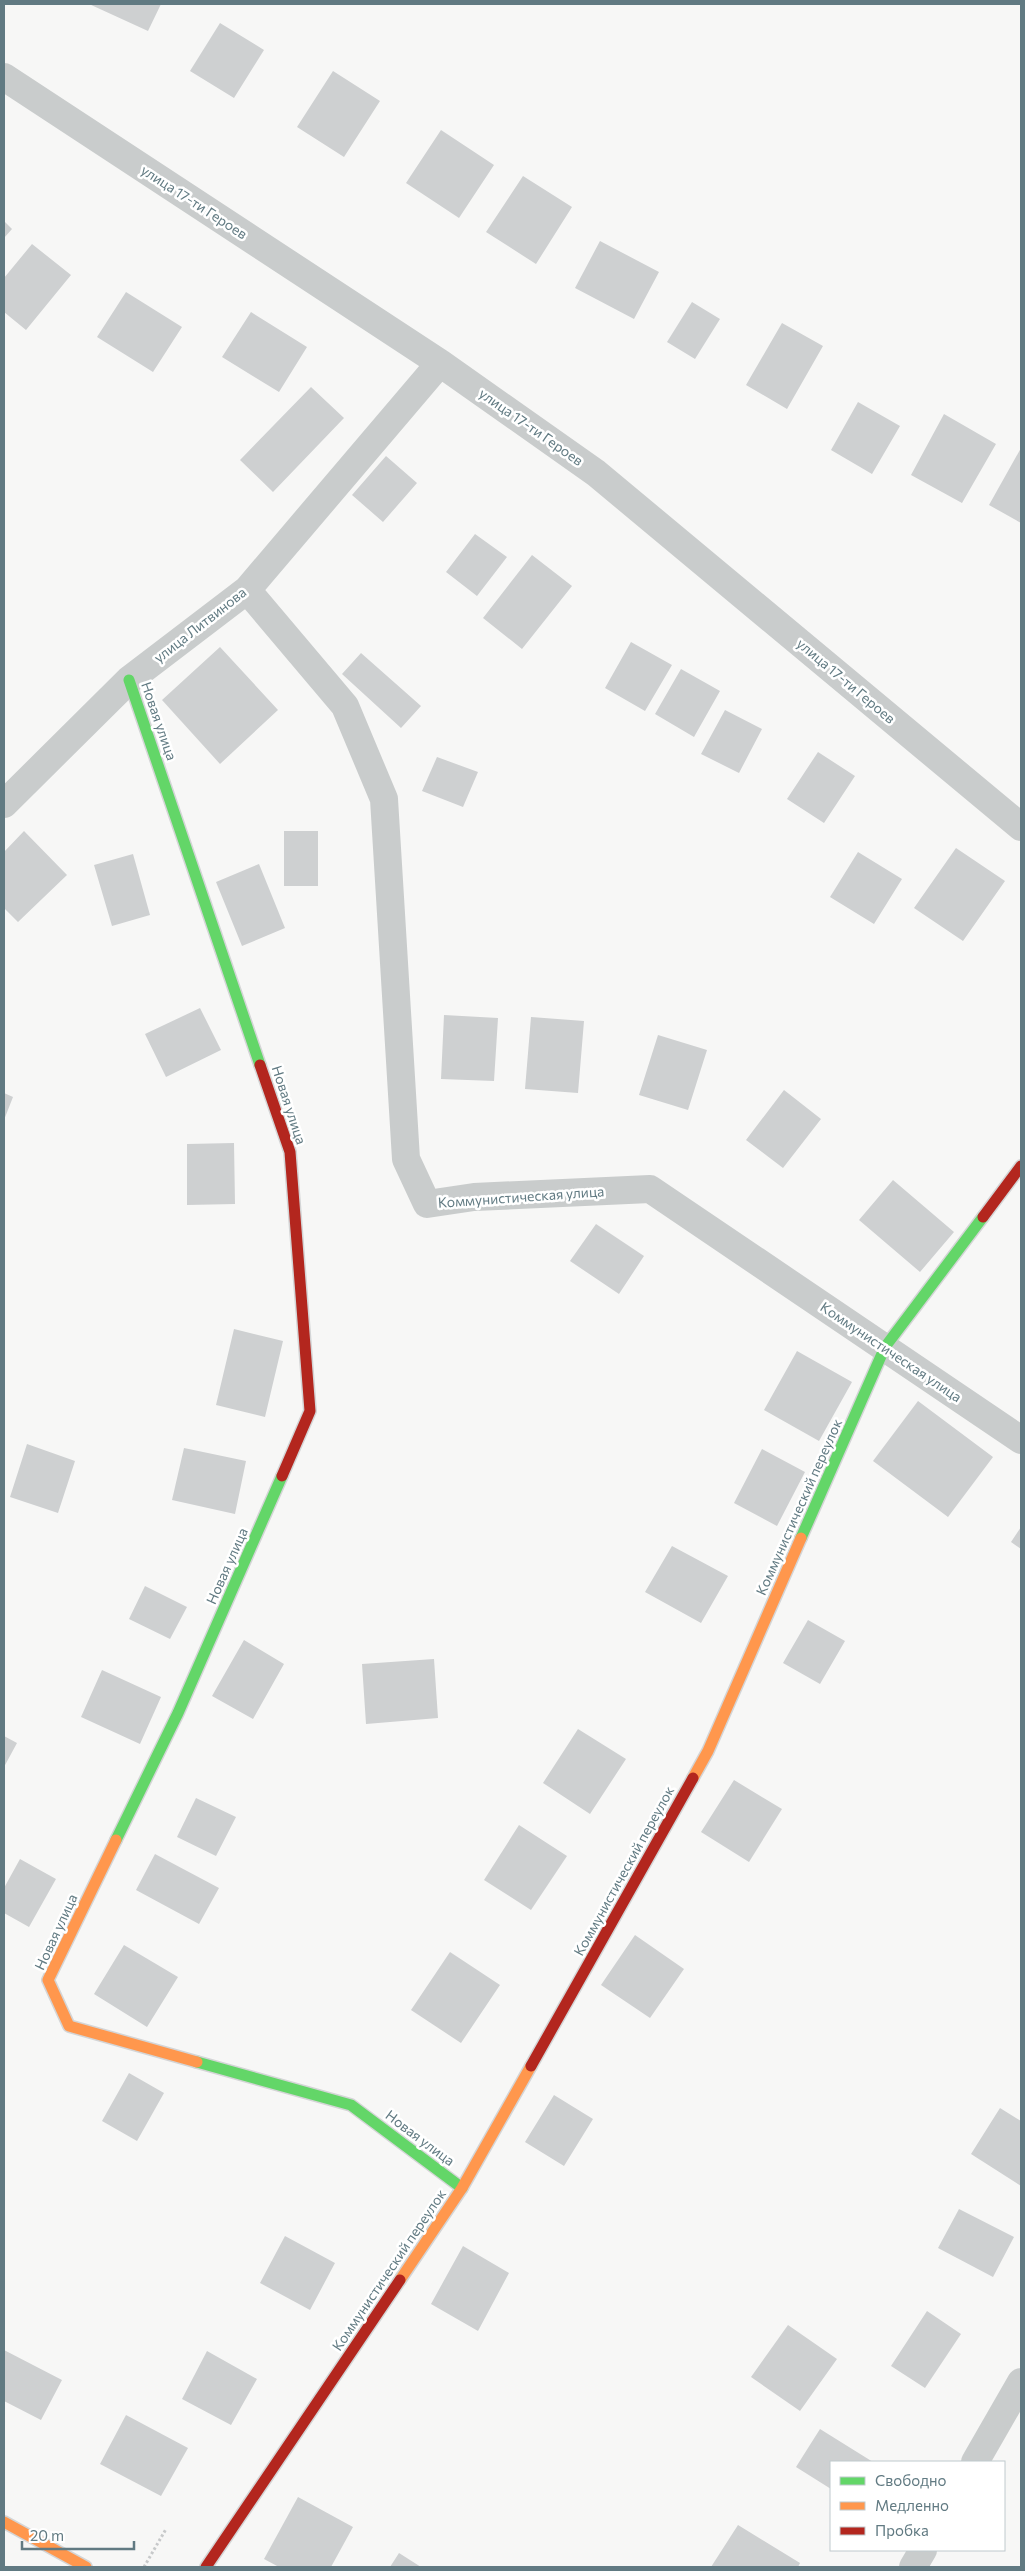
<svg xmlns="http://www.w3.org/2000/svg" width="1025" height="2571" viewBox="0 0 1025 2571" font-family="Commissioner,sans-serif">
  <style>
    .building { fill: #ced0d1 }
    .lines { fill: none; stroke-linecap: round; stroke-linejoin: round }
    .fast-casing { stroke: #d4d5d6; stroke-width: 14 }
    .slow-casing { stroke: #d4d5d6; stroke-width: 14 }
    .jam-casing { stroke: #d4d5d6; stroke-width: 14 }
    .path { stroke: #c7c9ca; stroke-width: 3; stroke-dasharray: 2.5 2.5; stroke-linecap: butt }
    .street { stroke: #c9cccc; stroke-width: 28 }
    .fast { stroke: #63d668; stroke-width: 11 }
    .slow { stroke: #ff974d; stroke-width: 11 }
    .jam { stroke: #b3261e; stroke-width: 11 }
    .labels { text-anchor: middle; stroke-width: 5; stroke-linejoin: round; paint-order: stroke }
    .street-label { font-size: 14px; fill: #617a82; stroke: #fff }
  </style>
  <rect width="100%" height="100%" fill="#f7f7f6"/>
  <path class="building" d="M 89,4 L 161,4 L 148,31 Z
    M 220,23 L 264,50 L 234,98 L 190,71 Z
    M 333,71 L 380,101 L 344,157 L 297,127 Z
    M 441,130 L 494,165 L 459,218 L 406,183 Z
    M 523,176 L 572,207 L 536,264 L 486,232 Z
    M 4,221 L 12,229 L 4,238 Z
    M 600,241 L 659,272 L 634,319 L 575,288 Z
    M 32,244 L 71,275 L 26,330 L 4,312 L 4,278 Z
    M 126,292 L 182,327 L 153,372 L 97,337 Z
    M 692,302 L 720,319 L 695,359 L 667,342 Z
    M 251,312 L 307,347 L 279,392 L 222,357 Z
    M 782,323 L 823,346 L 787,409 L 746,385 Z
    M 311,387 L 344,418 L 273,492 L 240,460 Z
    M 858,402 L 900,426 L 872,474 L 831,450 Z
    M 944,414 L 996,444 L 962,503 L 911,475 Z
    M 1021,448 L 1021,523 L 989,505 Z
    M 386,456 L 417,483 L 383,522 L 352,495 Z
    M 475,534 L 507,557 L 477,596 L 446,572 Z
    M 532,555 L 572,586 L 522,649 L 483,618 Z
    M 631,642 L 672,665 L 645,711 L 605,688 Z
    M 220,647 L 278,710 L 220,764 L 162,700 Z
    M 361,653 L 421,706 L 401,728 L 342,674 Z
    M 681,669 L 720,691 L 694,737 L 655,714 Z
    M 725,710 L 762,729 L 739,773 L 701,754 Z
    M 818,752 L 855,776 L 824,823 L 787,799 Z
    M 437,757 L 478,772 L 463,807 L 422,791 Z
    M 24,831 L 67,875 L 18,922 L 4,908 L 4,852 Z
    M 284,831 L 318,831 L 318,886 L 284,886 Z
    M 956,848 L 1005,881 L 963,941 L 914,908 Z
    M 858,852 L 902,879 L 874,924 L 830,897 Z
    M 133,854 L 150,915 L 112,926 L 94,865 Z
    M 259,864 L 285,928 L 242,946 L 216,882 Z
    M 200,1008 L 221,1050 L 166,1077 L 145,1034 Z
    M 444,1015 L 498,1018 L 494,1081 L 441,1079 Z
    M 531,1017 L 584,1021 L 578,1093 L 525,1089 Z
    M 658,1035 L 707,1050 L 688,1110 L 639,1095 Z
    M 784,1090 L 821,1119 L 783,1168 L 746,1140 Z
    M 4,1093 L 13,1097 L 4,1120 Z
    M 234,1143 L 235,1204 L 187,1205 L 187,1144 Z
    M 893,1180 L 954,1232 L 920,1272 L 859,1220 Z
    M 596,1224 L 644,1256 L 619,1294 L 570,1261 Z
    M 234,1329 L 283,1341 L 265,1417 L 216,1405 Z
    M 797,1351 L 852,1382 L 819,1441 L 764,1410 Z
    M 918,1401 L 993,1457 L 948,1517 L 873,1461 Z
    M 27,1444 L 75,1461 L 58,1513 L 10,1497 Z
    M 184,1448 L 246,1461 L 235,1514 L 172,1500 Z
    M 762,1449 L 805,1472 L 777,1526 L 734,1503 Z
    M 1021,1527 L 1021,1549 L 1011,1542 Z
    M 672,1546 L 728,1576 L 701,1623 L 645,1592 Z
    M 145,1586 L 187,1607 L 170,1639 L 129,1619 Z
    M 808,1620 L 845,1641 L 820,1684 L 783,1663 Z
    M 244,1640 L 284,1664 L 253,1719 L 212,1696 Z
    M 434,1659 L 438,1718 L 366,1724 L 362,1664 Z
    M 102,1670 L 161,1697 L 140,1744 L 81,1717 Z
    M 578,1729 L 626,1759 L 590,1814 L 543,1783 Z
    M 4,1736 L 17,1743 L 4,1767 Z
    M 734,1780 L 782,1809 L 749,1862 L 701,1832 Z
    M 196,1798 L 236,1817 L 216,1856 L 177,1837 Z
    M 519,1825 L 567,1856 L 531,1910 L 484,1880 Z
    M 155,1854 L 219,1888 L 199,1924 L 136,1890 Z
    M 20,1859 L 56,1879 L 29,1927 L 4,1913 L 4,1888 Z
    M 635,1935 L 684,1969 L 650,2018 L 601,1985 Z
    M 124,1945 L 178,1977 L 147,2027 L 94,1994 Z
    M 450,1952 L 500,1985 L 461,2043 L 411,2010 Z
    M 129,2073 L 164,2093 L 137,2141 L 102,2121 Z
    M 554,2095 L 593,2119 L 564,2166 L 525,2142 Z
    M 1000,2108 L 1021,2121 L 1021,2186 L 971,2154 Z
    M 959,2209 L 1014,2237 L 993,2277 L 938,2248 Z
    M 285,2236 L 335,2263 L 310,2310 L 260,2283 Z
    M 463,2246 L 509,2273 L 478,2331 L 431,2304 Z
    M 927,2311 L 961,2334 L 925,2388 L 891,2366 Z
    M 788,2325 L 837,2359 L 800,2411 L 751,2377 Z
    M 4,2350 L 62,2380 L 41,2420 L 4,2401 Z
    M 207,2351 L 257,2379 L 231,2425 L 182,2399 Z
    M 126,2415 L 188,2448 L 161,2496 L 100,2464 Z
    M 820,2429 L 873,2462 L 831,2462 L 831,2489 L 796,2467 Z
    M 298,2497 L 353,2527 L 331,2567 L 279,2567 L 264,2559 Z
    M 738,2525 L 800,2563 L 798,2567 L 711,2567 Z
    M 399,2553 L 421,2567 L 390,2567 Z"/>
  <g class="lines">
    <g class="fast-casing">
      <path id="fast" d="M 129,680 L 260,1065
        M 801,1538 L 885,1347 L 983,1217
        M 116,1840 L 178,1713 L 282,1476
        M 197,2062 L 351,2105 L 462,2188"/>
    </g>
    <g class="slow-casing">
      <path id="slow" d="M 693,1778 L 708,1751 L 801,1538
        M 116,1840 L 48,1980 L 69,2026 L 197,2062
        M 400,2280 L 462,2188 L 531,2066
        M 4,2522 L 86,2567"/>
    </g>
    <g class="jam-casing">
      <path id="jam" d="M 260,1065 L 290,1152 L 310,1411 L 282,1476
        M 983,1217 L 1021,1166
        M 531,2066 L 693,1778
        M 206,2567 L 400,2280"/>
    </g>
    <path class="path" d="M 144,2567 L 166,2529"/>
    <path class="street" d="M 4,77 L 440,363 L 596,473 L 1021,827
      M 247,590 L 345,706 L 384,799 L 406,1159 L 427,1204 L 474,1197 L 650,1189 L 1021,1440
      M 4,804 L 129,680 L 247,590 L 440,363
      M 975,2462 L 1021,2382
      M 913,2567 L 923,2550"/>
    <use href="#fast" class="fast"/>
    <use href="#slow" class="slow"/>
    <use href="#jam" class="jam"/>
  </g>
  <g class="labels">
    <g class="street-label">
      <text transform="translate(194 202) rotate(33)" y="5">улица 17-ти Героев</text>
      <text transform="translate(531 427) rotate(35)" y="5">улица 17-ти Героев</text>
      <text transform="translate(200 625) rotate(-38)" y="5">улица Литвинова</text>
      <text transform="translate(846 681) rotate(40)" y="5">улица 17-ти Героев</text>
      <text transform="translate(159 721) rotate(71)" y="5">Новая улица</text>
      <text transform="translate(289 1105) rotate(72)" y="5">Новая улица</text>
      <text transform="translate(521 1197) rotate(-4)" y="5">Коммунистическая улица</text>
      <text transform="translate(891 1352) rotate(34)" y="5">Коммунистическая улица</text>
      <text transform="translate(799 1507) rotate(-66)" y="5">Коммунистический переулок</text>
      <text transform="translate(227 1566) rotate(-66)" y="5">Новая улица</text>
      <text transform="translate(624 1871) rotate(-61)" y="5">Коммунистический переулок</text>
      <text transform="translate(56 1932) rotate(-65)" y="5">Новая улица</text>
      <text transform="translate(420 2138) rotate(37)" y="5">Новая улица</text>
      <text transform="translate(389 2270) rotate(-56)" y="5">Коммунистический переулок</text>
    </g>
  </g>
  <rect width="1025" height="2571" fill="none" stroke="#617a82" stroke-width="10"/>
  <rect x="830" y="2461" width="175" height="90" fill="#ffffff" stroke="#c0cacd"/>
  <rect x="840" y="2477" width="25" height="8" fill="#63d668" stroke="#c0cacd"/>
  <text x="875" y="2486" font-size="15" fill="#617a82">Свободно</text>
  <rect x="840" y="2502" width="25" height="8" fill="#ff974d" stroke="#c0cacd"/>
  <text x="875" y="2511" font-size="15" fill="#617a82">Медленно</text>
  <rect x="840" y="2527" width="25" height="8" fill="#b3261e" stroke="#c0cacd"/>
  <text x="875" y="2536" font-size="15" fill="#617a82">Пробка</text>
  <path d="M22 2541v8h112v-8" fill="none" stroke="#617a82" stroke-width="2.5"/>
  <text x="30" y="2541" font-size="15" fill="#617a82" stroke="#ffffff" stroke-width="4" paint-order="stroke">20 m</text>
</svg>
